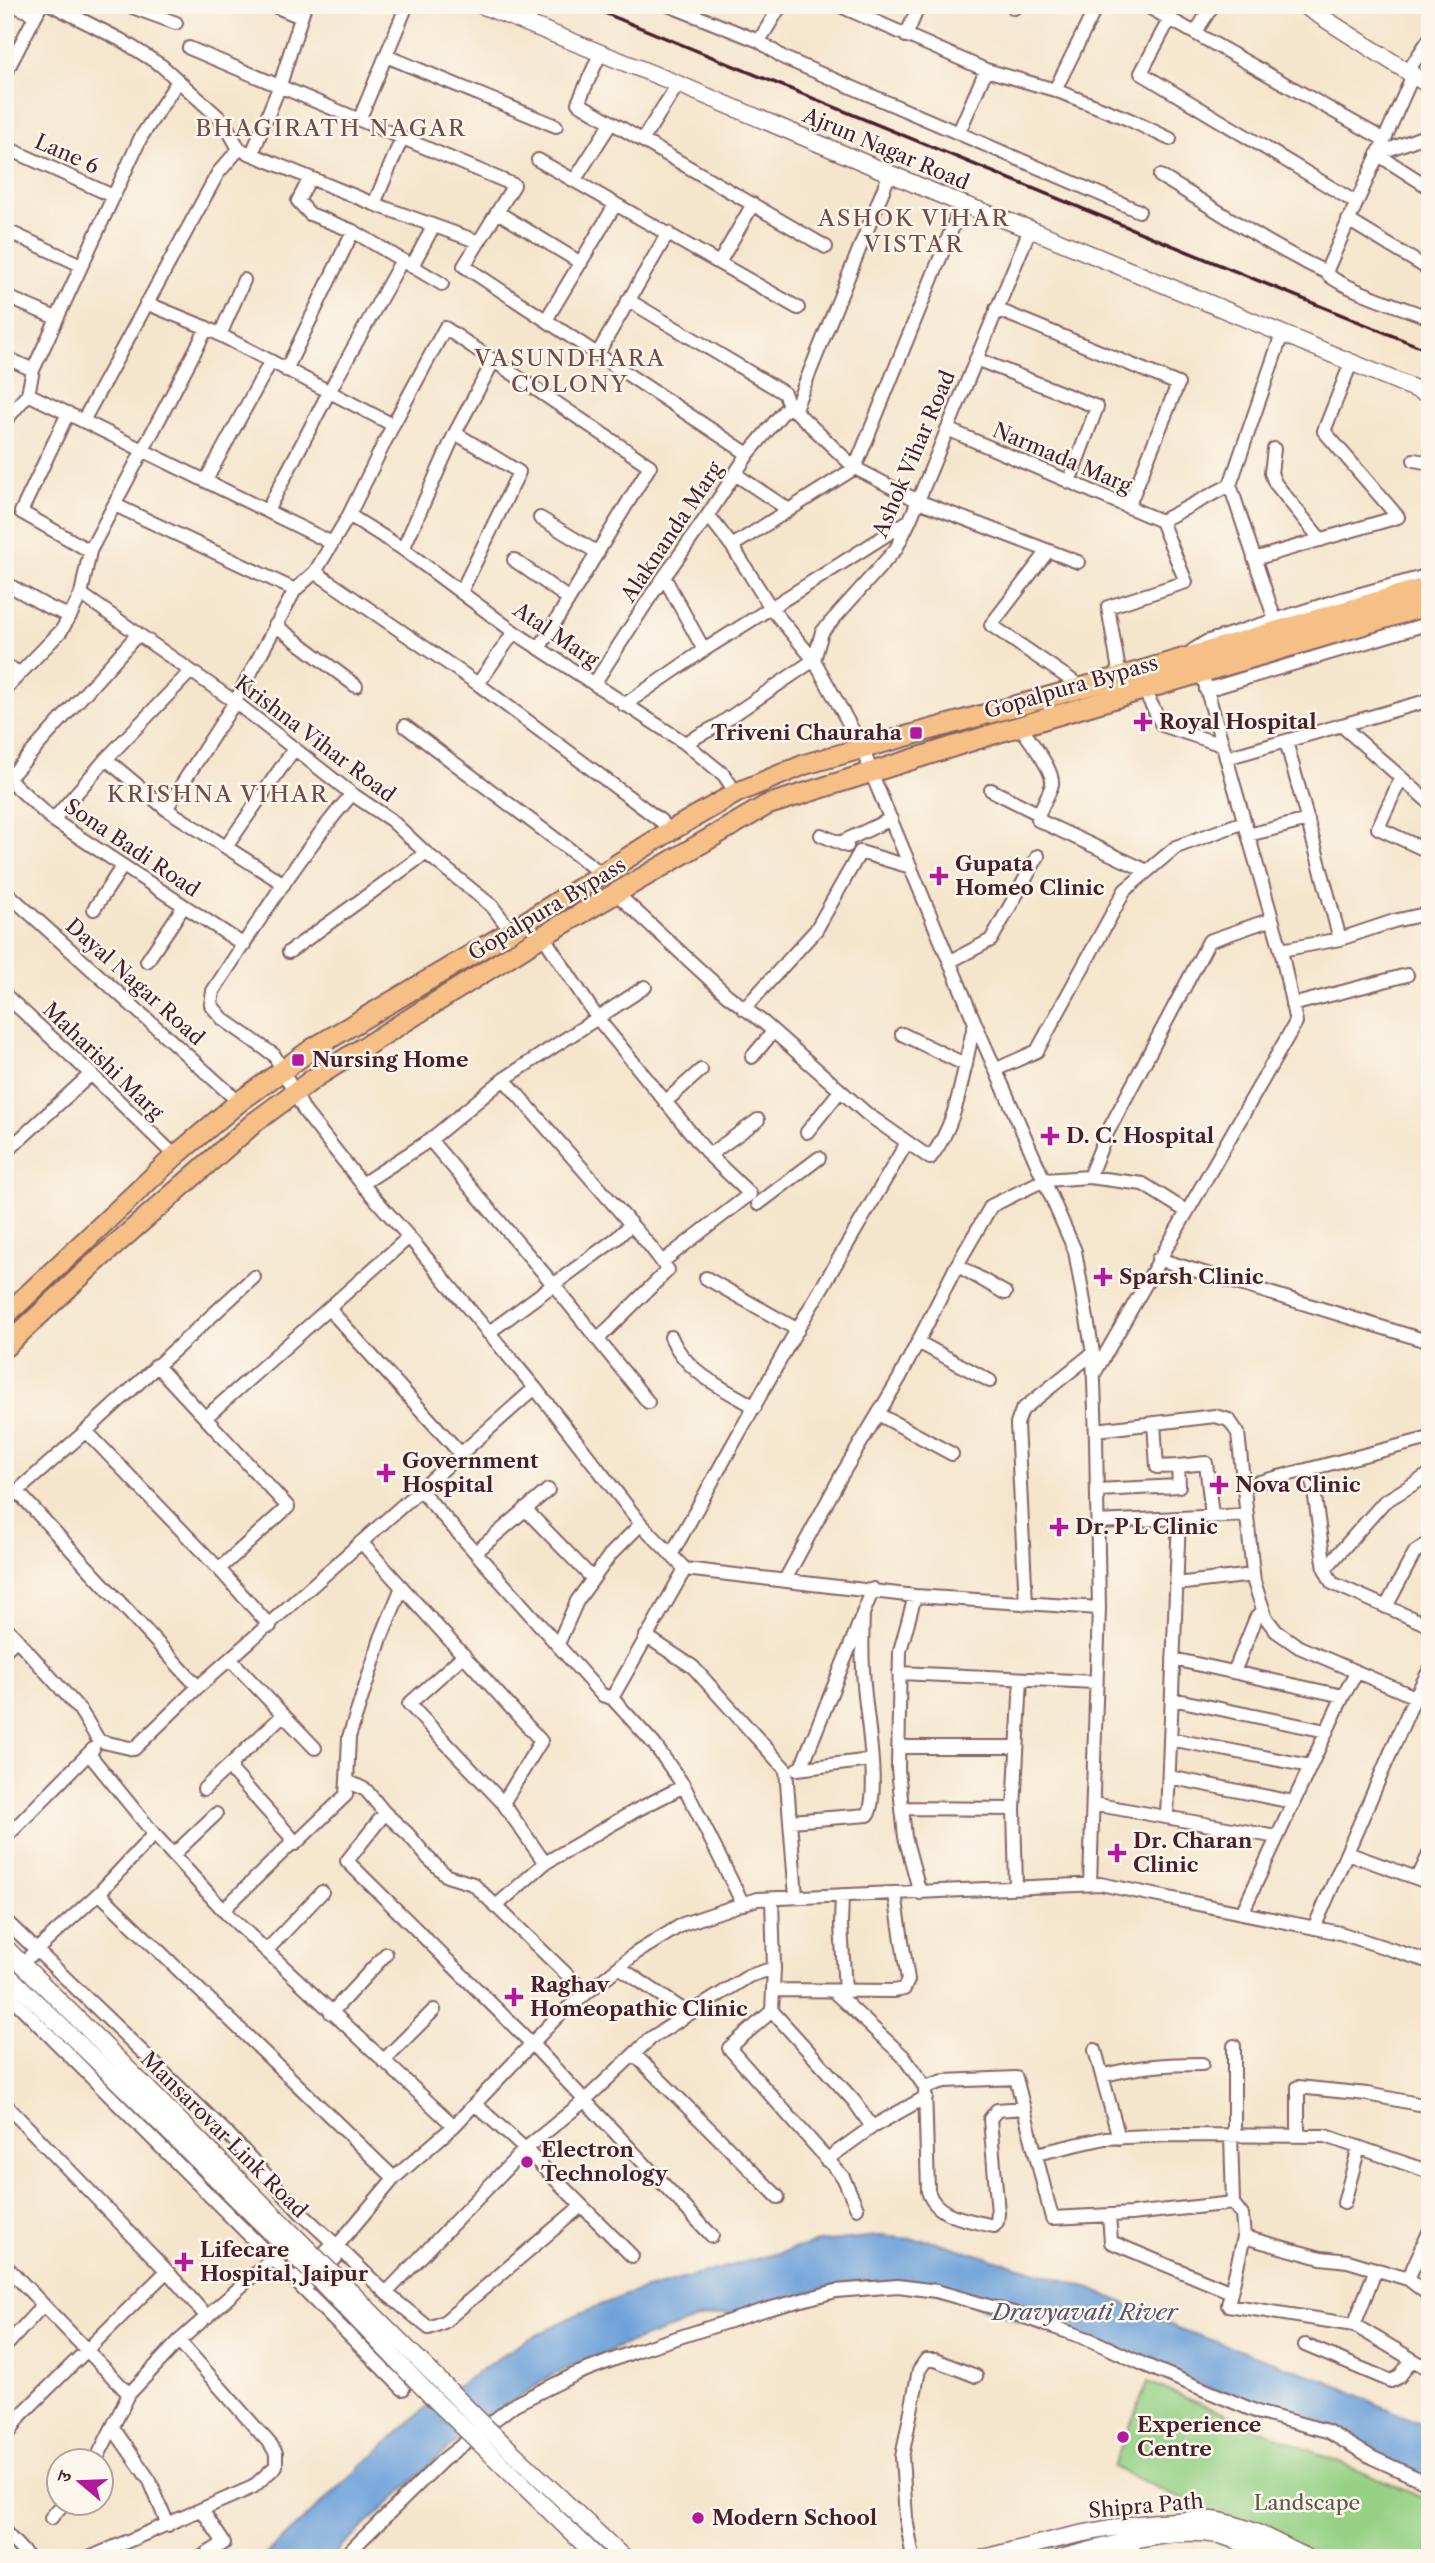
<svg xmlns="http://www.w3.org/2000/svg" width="1435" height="2563" viewBox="0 0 1435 2563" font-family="'Libre Caslon Text','Noto Serif Devanagari',serif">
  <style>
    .green { fill: #96d185; stroke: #707858; stroke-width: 2 }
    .water { fill: #6da1d9; stroke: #5c6082; stroke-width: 2 }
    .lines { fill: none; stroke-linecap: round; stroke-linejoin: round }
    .minor-casing { stroke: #866463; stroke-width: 16 }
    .tertiary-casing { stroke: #866463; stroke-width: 19 }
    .primary-casing { stroke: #866463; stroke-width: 23 }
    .minor { stroke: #fff; stroke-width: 12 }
    .tertiary { stroke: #fff; stroke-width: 16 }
    .primary { stroke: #f5bf86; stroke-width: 19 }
    .rail { stroke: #4a1f2b; stroke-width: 3.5 }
    .tertiary-bridge-casing { stroke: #866463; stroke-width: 19; stroke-linecap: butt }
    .tertiary-bridge { stroke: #fff; stroke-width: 16 }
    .poi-dot { fill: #b5179e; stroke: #fbf7ec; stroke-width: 2.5 }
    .labels { text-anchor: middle; stroke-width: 5; stroke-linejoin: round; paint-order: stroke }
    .street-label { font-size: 21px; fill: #4a1f2b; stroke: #fbf7ec }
    .poi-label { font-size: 21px; font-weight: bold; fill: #4a1f2b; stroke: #fbf7ec; text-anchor: start }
    .park-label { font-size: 21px; fill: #615446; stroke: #fbf7ec }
    .neighbourhood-label { font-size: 23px; letter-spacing: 2px; fill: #764a48; stroke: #fbf7ec }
    .water-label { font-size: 23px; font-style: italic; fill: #585371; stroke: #fbf7ec }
  </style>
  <rect width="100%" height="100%" fill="#fbf7ec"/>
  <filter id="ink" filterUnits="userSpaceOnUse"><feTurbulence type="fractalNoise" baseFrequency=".0143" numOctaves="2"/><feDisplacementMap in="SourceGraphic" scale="14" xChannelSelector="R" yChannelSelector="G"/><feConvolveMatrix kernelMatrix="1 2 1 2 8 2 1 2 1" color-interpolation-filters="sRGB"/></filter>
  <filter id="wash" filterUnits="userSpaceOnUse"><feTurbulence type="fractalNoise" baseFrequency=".00686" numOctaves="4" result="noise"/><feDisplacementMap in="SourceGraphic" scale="28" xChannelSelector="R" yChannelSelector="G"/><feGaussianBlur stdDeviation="1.57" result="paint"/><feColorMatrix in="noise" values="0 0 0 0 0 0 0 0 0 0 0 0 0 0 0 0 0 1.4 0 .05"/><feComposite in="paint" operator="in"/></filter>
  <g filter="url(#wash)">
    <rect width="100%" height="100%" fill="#f5e5cc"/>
    <path class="green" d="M 1148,2382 L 1430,2501 L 1430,2558 L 1307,2558 L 1113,2467 Z"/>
    <path class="water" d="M 880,2236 L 933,2241 L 1091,2288 L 1177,2328 L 1328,2381 L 1430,2429 L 1430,2480 L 1303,2419 L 1184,2380 L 916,2284 L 855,2281 L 739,2312 L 700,2318 L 621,2346 L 553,2375 L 492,2414 L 455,2442 L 330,2558 L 262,2558 L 423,2410 L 517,2345 L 578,2314 L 631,2293 L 818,2242 Z"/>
  </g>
  <g filter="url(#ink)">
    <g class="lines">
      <g class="minor-casing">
        <path id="minor" d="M 13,5 L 35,15
          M 52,5 L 121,40 L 162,66 L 224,122 L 239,149 L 374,204 L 479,242
          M 127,5 L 176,23
          M 272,5 L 301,17
          M 668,5 L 759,41 L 784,58 L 1139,211
          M 838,5 L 986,70 L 1055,90 L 1128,119 L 1170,139
          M 1145,5 L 1383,139
          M 1014,8 L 1016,5
          M 1170,18 L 1141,73 L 1355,202
          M 1195,33 L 1213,5
          M 906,36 L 919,5
          M 759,41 L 781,5
          M 189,48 C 298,93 405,140 514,185 L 464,266 L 748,454
          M 600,54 L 578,103 L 826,247
          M 386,56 L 556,126
          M 1408,71 L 1430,38
          M 5,74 L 41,5
          M 1413,75 L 1326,272 C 1334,286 1410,310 1430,318
          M 1055,90 L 1097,5
          M 360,118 L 407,5
          M 959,132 L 986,70
          M 1430,134 L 1377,154 L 1430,188
          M 643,139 L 678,84
          M 5,147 L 113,196
          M 252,154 L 280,85 L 305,5
          M 538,160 L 798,308
          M 1160,176 C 1215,208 1268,246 1326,272
          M 310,178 L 298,201 L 310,214 L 353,231 L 442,284
          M 574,181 L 611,123
          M 374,204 L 402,138
          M 499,213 L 581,263
          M 1348,220 L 1430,270
          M 1030,229 L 910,520 L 896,549 L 822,632 L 814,660 L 863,749 L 871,772 L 975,1023 L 1075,1251 L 1093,1353 L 1096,1439 L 1099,1608 L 1090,1884
          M 5,230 L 81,265
          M 719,263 L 753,204
          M 412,266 L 433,227
          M 5,296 L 56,318
          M 628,300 L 784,393 L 789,405 L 855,468 L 918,501 L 1078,562
          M 146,303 L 207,328 L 393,425
          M 996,309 L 1178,384 L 1128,507
          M 546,320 L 615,205
          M 220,335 L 244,280
          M 598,353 L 668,233
          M 5,357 L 33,370
          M 976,359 L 1097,407 L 1069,482
          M 286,370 L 353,231
          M 28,394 L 332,543
          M 794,411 L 890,173
          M 68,413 L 21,512 L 90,551
          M 5,421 L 28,394 L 33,370 L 41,353 L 141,137 L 178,81
          M 83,421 L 218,173 L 239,149
          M 947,429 L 1161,521
          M 455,433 L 519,472 L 461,592
          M 1274,449 L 1271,473 L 1275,483 L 1321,540
          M 1414,460 L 1430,463
          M 735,474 L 789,510
          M 206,480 L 271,361
          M 115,505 L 295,590
          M 267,511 L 329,392 L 402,260
          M 349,515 L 403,549 L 514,632 L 685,743 L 724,775 L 736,793
          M 540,518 L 598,553
          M 1161,521 L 1230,485
          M 732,546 L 855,468 L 962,204
          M 403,549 L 455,433 L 494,360
          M 1048,551 L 991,625 L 1080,686
          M 1254,559 L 1398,517 L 1324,431 L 1351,363
          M 514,560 L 569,599
          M 315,572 L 478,684 L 661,821 L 670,831
          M 664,577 L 704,650
          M 5,583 L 48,607 L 70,616
          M 81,594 L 235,702 L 352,794 L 391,820 L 426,853 L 492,906 L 511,931
          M 1275,620 L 1230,485 L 1282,334
          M 275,625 L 356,686
          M 1193,650 L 1206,642 L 1342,599 L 1430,575
          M 5,665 L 20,673
          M 1120,677 L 1108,607 L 1186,582 L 1161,521
          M 478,684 L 514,632
          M 594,684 L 652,594 L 708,515 L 748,454 L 789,405
          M 5,689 L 61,631 L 70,616 L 81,594 L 90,551 L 207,328
          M 1144,690 L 1162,725 L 1222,745
          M 1206,690 L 1430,623
          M 624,705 L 704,650 L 910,520
          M 1341,725 L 1430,803
          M 405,726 L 602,874
          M 1020,726 C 1028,739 1054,769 1052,784 C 1049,797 1039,807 1038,820 L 1147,871
          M 1286,741 L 1340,939
          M 685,743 L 717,726 L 814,660 L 771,608 L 732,546 L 708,515
          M 1226,758 L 1430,700
          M 106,759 L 166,809 L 284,884
          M 5,776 L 53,820 L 244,945
          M 1401,778 L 1378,828 L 1430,852
          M 8,779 L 138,634
          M 991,790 L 1039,814
          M 352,794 C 299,855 257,924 213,991 L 211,1005 L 223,1019 L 274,1055 L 305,1112 L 362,1184 L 409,1237 L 535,1388 L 641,1524 L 685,1569 L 915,1596 L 1099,1608
          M 166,809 L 235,702 L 295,590 L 315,572 L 349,515 L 393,425 L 445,328 L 650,466 L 540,647
          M 53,820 L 106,759 L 191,671
          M 821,835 L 847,846
          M 1248,835 L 1308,820
          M 840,843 L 891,819
          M 226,847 L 294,749
          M 5,891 L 239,1102
          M 617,894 L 727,995 L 764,1023 L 867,1114 L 930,1158 C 961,1119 962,1069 975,1023
          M 94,909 L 122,867
          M 543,936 L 598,1019 L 709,1155 L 750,1194 L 662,1262
          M 1281,950 L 1340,939 L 1394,921 L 1430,913
          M 289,952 L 426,853
          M 147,961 L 184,906
          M 951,961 L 991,940 L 1038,856
          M 5,995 L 91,1074 L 175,1156
          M 1292,1005 L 1407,975
          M 744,1009 L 816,930 L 860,852 L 911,867
          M 902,1034 L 966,1065
          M 752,1057 L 773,1032
          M 997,1069 L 1037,1051 L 1125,890 L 1176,847 L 1244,822
          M 504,1079 L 645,987
          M 665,1102 L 701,1070
          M 807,1132 L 840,1091
          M 430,1140 L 553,1284 L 648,1402
          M 5,1153 L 91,1074
          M 709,1155 L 758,1120
          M 1089,1177 L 1106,1135 L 1209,941 L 1272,919
          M 362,1184 L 430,1140 L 504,1079 L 650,1246 L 668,1270 L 598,1339
          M 758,1204 L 819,1158
          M 1158,1259 L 1430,1342
          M 957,1265 L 1005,1293
          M 706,1278 L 798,1330
          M 329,1309 L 461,1454
          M 488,1333 L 617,1238 L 631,1224
          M 671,1337 C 686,1373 723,1388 755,1407
          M 918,1342 L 990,1381
          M 156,1365 L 288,1507 L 219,1569
          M 1094,1374 L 1296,1022 L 1281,950 L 1202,673
          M 878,1414 L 952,1454
          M 205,1418 L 409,1237
          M 1096,1430 L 1215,1416 L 1229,1420 L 1238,1433 L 1254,1582 L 1266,1618 L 1276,1631 L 1299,1647 L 1415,1697
          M 86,1431 L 219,1569 L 270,1626
          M 1178,1466 L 1206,1463 L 1212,1516
          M 1311,1469 L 1325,1569 L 1332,1583 L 1430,1626
          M 1244,1486 L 1430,1438
          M 420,1490 L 602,1695 L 612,1698 L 654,1744 L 684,1786 L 743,1904
          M 1097,1490 L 1179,1486 L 1178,1466 L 1157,1467 L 1154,1423
          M 17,1491 L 198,1687
          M 5,1502 L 86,1431 L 254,1277
          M 525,1509 L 593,1579
          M 1179,1518 L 1247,1515
          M 1098,1522 L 1179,1518 L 1167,1817
          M 361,1542 L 541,1741 L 503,1803
          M 476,1552 L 548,1490
          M 671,1555 L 790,1342 L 906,1144
          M 1325,1569 L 1384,1502 L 1430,1474
          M 785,1580 L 841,1476 L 899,1379 L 957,1265 L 991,1206 L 1044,1180 L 1089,1177 L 1143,1184 L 1186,1211
          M 1176,1584 L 1253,1575
          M 402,1587 L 381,1638 L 349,1737 L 347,1781 L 366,1790 L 385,1813 L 408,1834 L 428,1858 L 447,1876 L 473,1884 L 586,1993
          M 915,1596 L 900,1651 L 898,1769 L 905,1837 L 920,1893
          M 1026,1604 L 1017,1424 L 1022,1410 L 1093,1353
          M 1386,1607 L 1415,1552 L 1430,1542
          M 5,1626 L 80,1710 L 99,1741 L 134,1749 L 198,1687 L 535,1388
          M 646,1636 L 693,1667 L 786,1770 L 796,1897
          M 558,1644 L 577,1601 L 610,1555 L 641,1524
          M 5,1650 L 17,1639
          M 464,1655 L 409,1704 L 503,1803 L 545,1863
          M 1173,1659 L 1343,1696
          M 231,1660 L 315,1748
          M 1234,1672 L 1256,1618 L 1263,1611
          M 899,1673 L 1096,1682
          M 612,1698 L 685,1569
          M 1172,1699 L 1326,1731
          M 1170,1739 L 1310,1766
          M 898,1747 L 1017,1747
          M 89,1754 L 154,1834 L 227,1914 L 454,2126
          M 801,1768 L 873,1589
          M 797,1769 L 871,1760
          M 1169,1777 L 1293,1802
          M 204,1789 L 232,1763
          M 1093,1804 L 1277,1837
          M 902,1808 L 1014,1809
          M 385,1813 L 347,1861 L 532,2044 L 712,2236
          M 790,1821 L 868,1815 C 880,1791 866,1714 864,1685 C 862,1661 862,1637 863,1613
          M 5,1838 L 93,1749
          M 295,1844 L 346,1795 L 347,1781
          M 1347,1853 L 1430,1883
          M 173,1855 L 216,1814
          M 1418,1878 L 1430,1852
          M 1016,1887 L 1014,1809 L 1021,1679
          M 99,1893 L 394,2178
          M 842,1895 L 841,1925 L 845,1991
          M 495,1907 L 545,1863 L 633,1812 L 684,1786
          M 223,1910 L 290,1845 L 291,1837 L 232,1771 L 232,1763 L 282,1716
          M 1242,1913 L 1343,1696 L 1357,1672
          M 5,1920 L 230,2136 L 300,2212 L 337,2246 L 394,2178 L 454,2126 L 557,2017 L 636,1953 L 683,1924 L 757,1899 L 1100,1884 L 1340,1933 L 1430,1962
          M 1314,1928 L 1415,1697 L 1430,1669
          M 266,1951 L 322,1892
          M 30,1956 L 99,1893 L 154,1834
          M 619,1967 L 689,2014
          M 774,1968 L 772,2011 L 854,2101 L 872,2127
          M 773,1990 L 894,1991 L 904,1989 L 908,1980 L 895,1894
          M 5,1991 L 403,2389
          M 833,1991 L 903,2056 L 925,2087 L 944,2081 L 1016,2078 L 1052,2218 L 1131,2214 L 1233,2203
          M 772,2011 L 729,2048 L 843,2177 L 857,2208
          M 331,2013 L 386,1954
          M 1234,2046 L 1234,2135
          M 1095,2050 L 1119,2138
          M 634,2054 L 778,2197
          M 383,2061 L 434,2010
          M 1102,2076 C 1136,2066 1167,2064 1202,2064
          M 925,2087 L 928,2191 C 936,2217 966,2219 989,2225 L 994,2226 L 997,2222 L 998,2213 L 990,2119 L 997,2110 L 1024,2108
          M 5,2104 L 167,2271 L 207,2317
          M 475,2104 L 525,2149 L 632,2256
          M 1231,2135 L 1233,2203 L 1242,2215 L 1244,2237 L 1321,2258 L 1348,2261 L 1408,2279 L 1430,2296
          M 1298,2136 L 1298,2087 L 1367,2094 L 1418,2104
          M 1036,2154 L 1105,2138 L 1171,2135 L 1326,2136 L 1430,2172
          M 826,2160 L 872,2127 L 926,2097
          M 1344,2203 L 1359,2147
          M 1109,2215 L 1111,2242 L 1231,2292
          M 1244,2237 L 1228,2305 L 1354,2325 L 1430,2370
          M 327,2250 L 334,2250 L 336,2258 L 309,2284 L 302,2282 L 301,2274 Z
          M 334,2250 L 337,2246 L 386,2293 L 429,2328 L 444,2322 L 581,2206
          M 5,2265 L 129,2394 L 179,2341 L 271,2260
          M 1408,2279 L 1430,2230
          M 386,2293 L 525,2149 L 584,2101 L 651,2038 L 749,1976 L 774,1968 L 772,1899
          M 1354,2325 L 1376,2269
          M 1305,2345 L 1391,2381 L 1399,2377 L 1412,2360
          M 5,2347 L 43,2305
          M 113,2428 L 150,2481 L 168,2525
          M 5,2439 L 21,2415 L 167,2271
          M 95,2462 L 129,2394
          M 51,2518 L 63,2504
          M 5,2532 L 29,2558
          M 1131,2541 L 1137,2558
          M 89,2558 L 253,2487 L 276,2466 L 276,2453 L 271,2445 L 179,2341
          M 200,2558 L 224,2543 L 202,2510
          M 343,2558 L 443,2460 L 515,2404 L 576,2374 L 636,2351 L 764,2310 L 836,2291 L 898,2286 L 936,2291 L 1013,2313 L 1091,2340 L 1145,2365 L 1260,2413 L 1327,2431 L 1373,2458 L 1430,2484
          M 913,2558 L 906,2518 L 902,2457 L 919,2370 L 926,2360 L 935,2360 L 976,2376"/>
      </g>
      <g class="tertiary-casing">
        <path id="tertiary" d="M 481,5 L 678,84 L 962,204 L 1030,229 L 1430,395
          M 1303,5 L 1430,86
          M 5,1947 L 109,2050
          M 5,1972 L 97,2061
          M 984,2558 C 1047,2541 1110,2524 1175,2521 C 1191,2520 1208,2518 1224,2522 C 1253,2528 1281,2545 1308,2558
          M 1061,2558 C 1110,2546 1167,2526 1218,2535 C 1238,2539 1256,2550 1274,2558"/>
      </g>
      <g class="primary-casing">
        <path id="primary" d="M 5,1316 L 175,1156 L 239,1102 L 312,1049 L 511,931 L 670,831 L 736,793 L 806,764 L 1120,677 L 1430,586
          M 5,1347 L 99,1259 L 255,1122 L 316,1077 L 534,941 L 767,805 L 1000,732 L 1430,605"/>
      </g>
      <use href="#minor" class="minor"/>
      <use href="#tertiary" class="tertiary"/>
      <use href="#primary" class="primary"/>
      <path class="rail" d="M 585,5 L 1430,351"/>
      <g class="tertiary-bridge-casing">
        <path id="tertiary-bridge" d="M 109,2050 L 487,2428 L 624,2558
          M 97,2061 L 314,2275 L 429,2394 L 598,2558"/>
      </g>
      <use href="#tertiary-bridge" class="tertiary-bridge"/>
    </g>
  </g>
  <g class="poi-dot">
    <path d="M1139.5 711.5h7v7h7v7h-7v7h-7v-7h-7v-7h7z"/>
    <rect x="909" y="726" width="14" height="14" rx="3.5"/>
    <path d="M935.5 865.5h7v7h7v7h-7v7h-7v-7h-7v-7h7z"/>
    <rect x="291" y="1053" width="14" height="14" rx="3.5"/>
    <path d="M1046.5 1125.5h7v7h7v7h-7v7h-7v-7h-7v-7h7z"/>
    <path d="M1099.5 1266.5h7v7h7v7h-7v7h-7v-7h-7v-7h7z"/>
    <path d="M382.5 1462.5h7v7h7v7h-7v7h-7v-7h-7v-7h7z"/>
    <path d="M1215.5 1474.5h7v7h7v7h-7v7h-7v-7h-7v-7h7z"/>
    <path d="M1055.5 1516.5h7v7h7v7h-7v7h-7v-7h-7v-7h7z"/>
    <path d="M1113.5 1842.5h7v7h7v7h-7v7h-7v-7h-7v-7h7z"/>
    <path d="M510.5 1986.5h7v7h7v7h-7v7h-7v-7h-7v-7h7z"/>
    <circle cx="527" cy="2162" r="7"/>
    <path d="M180.5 2251.5h7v7h7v7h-7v7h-7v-7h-7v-7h7z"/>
    <circle cx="1123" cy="2437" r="7"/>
    <circle cx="698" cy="2518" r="7"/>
  </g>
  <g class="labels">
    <g class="street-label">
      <text transform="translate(886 149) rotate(23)" y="7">Ajrun Nagar Road</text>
      <text transform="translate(67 154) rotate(24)" y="7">Lane 6</text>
      <text transform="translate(914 454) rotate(-67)" y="7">Ashok Vihar Road</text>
      <text transform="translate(1062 458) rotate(23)" y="7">Narmada Marg</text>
      <text transform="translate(672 532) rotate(-56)" y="7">Alaknanda Marg</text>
      <text transform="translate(556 635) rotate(34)" y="7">Atal Marg</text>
      <text transform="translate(1071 687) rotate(-16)" y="7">Gopalpura Bypass</text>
      <text transform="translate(315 739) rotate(37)" y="7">Krishna Vihar Road</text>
      <text transform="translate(132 848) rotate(34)" y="7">Sona Badi Road</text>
      <text transform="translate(547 909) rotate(-31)" y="7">Gopalpura Bypass</text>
      <text transform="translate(135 982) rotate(42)" y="7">Dayal Nagar Road</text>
      <text transform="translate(103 1061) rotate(44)" y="7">Maharishi Marg</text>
      <text transform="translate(224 2135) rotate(45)" y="7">Mansarovar Link Road</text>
      <text transform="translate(1146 2506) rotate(-5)" y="7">Shipra Path</text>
    </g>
    <g class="poi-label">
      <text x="1159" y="729">Royal Hospital</text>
      <text x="902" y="740" text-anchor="end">Triveni Chauraha</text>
      <text x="955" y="871">Gupata<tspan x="955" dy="24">Homeo Clinic</tspan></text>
      <text x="312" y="1067">Nursing Home</text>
      <text x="1066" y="1143">D. C. Hospital</text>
      <text x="1119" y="1284">Sparsh Clinic</text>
      <text x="402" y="1468">Government<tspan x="402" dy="24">Hospital</tspan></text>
      <text x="1235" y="1492">Nova Clinic</text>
      <text x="1075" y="1534">Dr. P L Clinic</text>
      <text x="1133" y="1848">Dr. Charan<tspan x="1133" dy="24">Clinic</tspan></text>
      <text x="530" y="1992">Raghav<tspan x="530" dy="24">Homeopathic Clinic</tspan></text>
      <text x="541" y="2157">Electron<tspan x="541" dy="24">Technology</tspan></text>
      <text x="200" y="2257">Lifecare<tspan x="200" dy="24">Hospital, Jaipur</tspan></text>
      <text x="1137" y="2432">Experience<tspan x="1137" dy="24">Centre</tspan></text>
      <text x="712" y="2525">Modern School</text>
    </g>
    <g class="park-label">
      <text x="1307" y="2510">Landscape</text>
    </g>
    <g class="neighbourhood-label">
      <text x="331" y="136">BHAGIRATH NAGAR</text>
      <text x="914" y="226">ASHOK VIHAR<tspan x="914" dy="26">VISTAR</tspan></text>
      <text x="570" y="366">VASUNDHARA<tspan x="570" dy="26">COLONY</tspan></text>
      <text x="218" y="802">KRISHNA VIHAR</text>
    </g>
    <g class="water-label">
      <text x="1085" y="2320">Dravyavati River</text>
    </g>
  </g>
  <rect width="1435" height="2563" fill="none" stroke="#fbf7ec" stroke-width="28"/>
  <g transform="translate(80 2482) rotate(289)"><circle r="33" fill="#fbf7ec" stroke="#b4a19f" stroke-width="2"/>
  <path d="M0-5L12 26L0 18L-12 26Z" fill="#b5179e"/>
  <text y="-10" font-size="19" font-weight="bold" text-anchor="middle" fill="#4a1f2b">उ</text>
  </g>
</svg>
